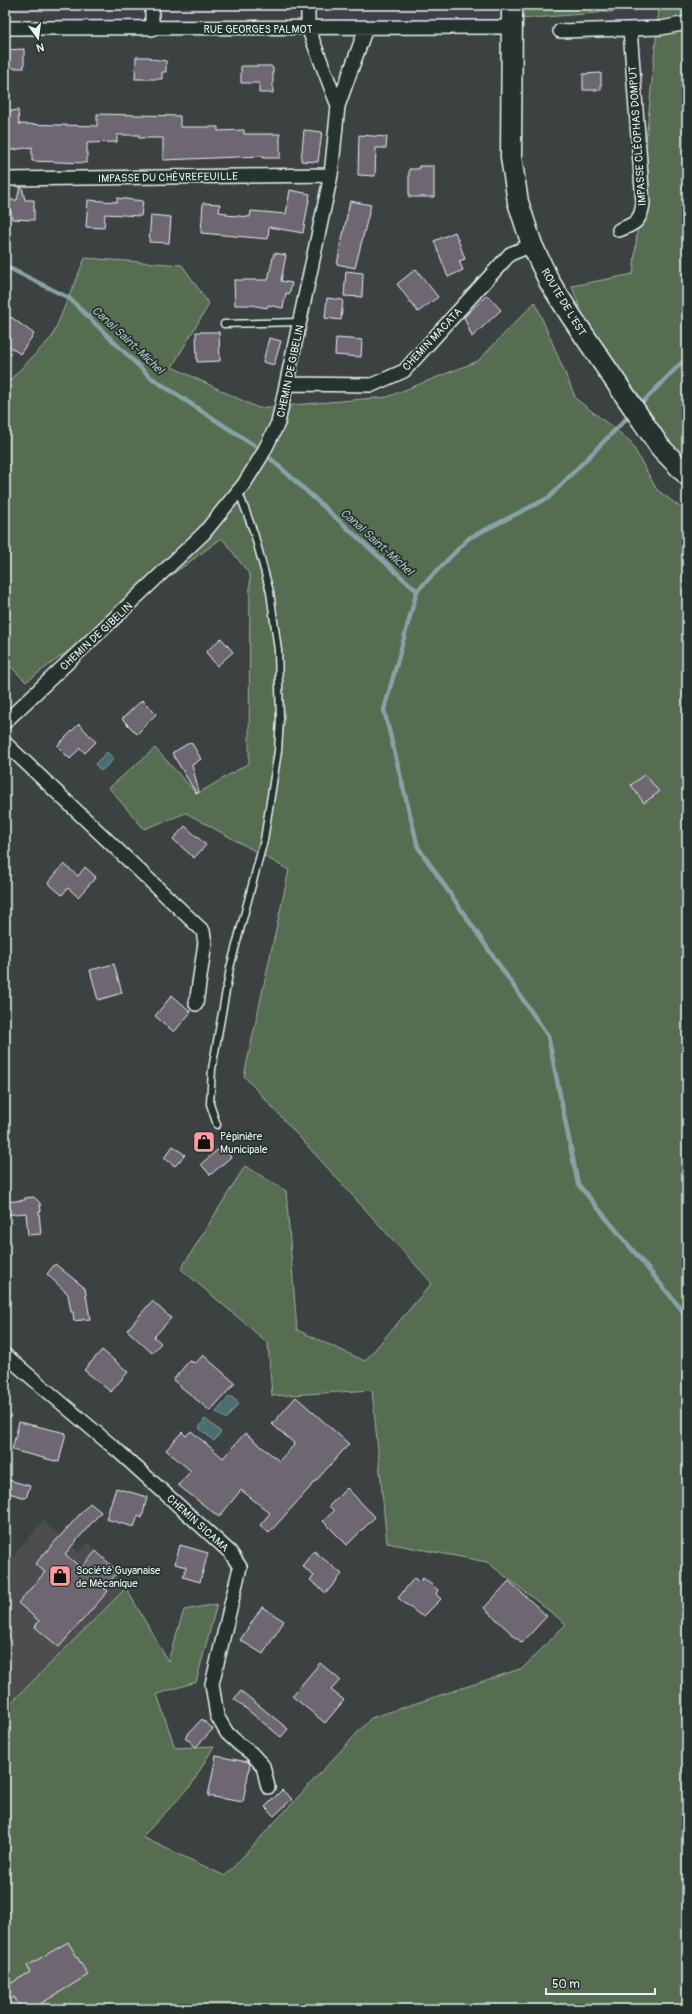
<svg xmlns="http://www.w3.org/2000/svg" width="692" height="2014" viewBox="0 0 692 2014" font-family="Pangolin,sans-serif">
  <style>
    .built { fill: #4b4d4f }
    .green { fill: #576d51; stroke: #a0afa4 }
    .water { fill: #4a6d71; stroke: #89a2a7 }
    .lines { fill: none; stroke-linecap: round; stroke-linejoin: round }
    .stream { stroke: #89a2a7; stroke-width: 4.5 }
    .building { fill: #6e666f; stroke: #e8f1f8 }
    .lane-casing { stroke: #e8f1f8; stroke-width: 9 }
    .street-casing { stroke: #e8f1f8; stroke-width: 16 }
    .primary-casing { stroke: #e8f1f8; stroke-width: 23 }
    .lane { stroke: #26332d; stroke-width: 6 }
    .street { stroke: #26332d; stroke-width: 13 }
    .primary { stroke: #26332d; stroke-width: 20 }
    .labels { text-anchor: middle; stroke-width: 3.5; stroke-linejoin: round; paint-order: stroke }
    .street-label { font-size: 11px; fill: #e8f1f8; stroke: #26332d }
    .poi-label { font-size: 11px; fill: #e8f1f8; stroke: #26332d; text-anchor: start }
    .water-label { font-size: 12px; font-style: italic; fill: #a9bcc2; stroke: #26332d }
  </style>
  <rect width="100%" height="100%" fill="#3c4241"/>
  <filter id="ink" filterUnits="userSpaceOnUse"><feTurbulence type="fractalNoise" baseFrequency=".025" numOctaves="2"/><feDisplacementMap in="SourceGraphic" scale="8" xChannelSelector="R" yChannelSelector="G"/><feConvolveMatrix kernelMatrix="1 2 1 2 8 2 1 2 1" color-interpolation-filters="sRGB"/></filter>
  <g filter="url(#ink)">
    <path class="built" d="M 10,5 L 137,5 L 137,12 L 10,12 Z
      M 367,5 L 492,5 L 493,10 Z
      M 43,1521 L 79,1552 L 89,1542 L 126,1588 L 5,1709 L 5,1565 Z"/>
    <path class="green" d="M 520,5 L 687,5 L 687,471 L 656,433 L 638,393 L 598,346 L 582,314 L 572,286 L 633,274 L 659,8 L 520,19 Z
      M 85,258 L 182,265 L 209,304 L 172,367 L 258,408 L 387,397 L 478,361 L 535,302 L 576,399 L 630,441 L 657,490 L 687,512 L 687,2009 L 5,2009 L 5,1709 L 126,1588 L 168,1661 L 184,1610 L 217,1604 L 196,1682 L 157,1694 L 175,1748 L 214,1746 L 190,1787 L 142,1837 L 225,1876 L 371,1718 L 523,1668 L 566,1624 L 487,1562 L 387,1543 L 372,1390 L 272,1396 L 268,1343 L 181,1269 L 245,1166 L 286,1191 L 297,1330 L 365,1361 L 432,1283 L 244,1076 L 289,870 L 186,813 L 144,829 L 109,788 L 155,748 L 197,794 L 249,763 L 250,575 L 222,538 L 26,682 L 5,661 L 5,385 L 52,337 Z"/>
    <path class="water" d="M 107,752 L 114,759 L 101,771 L 95,764 Z
      M 230,1396 L 239,1403 L 226,1419 L 216,1412 Z
      M 205,1419 L 221,1432 L 214,1441 L 199,1428 Z"/>
    <g class="lines">
      <path class="stream" d="M 5,266 L 69,298 L 150,377 L 255,446
        M 638,407 L 687,357
        M 631,414 L 548,498 L 469,538 L 417,591 L 384,710 L 418,847 L 548,1036 L 578,1184 L 687,1316
        M 271,459 L 417,591"/>
    </g>
    <path class="building" d="M 24,49 L 24,68 L 6,68 L 5,50 Z
      M 136,57 L 150,57 L 151,59 L 166,61 L 166,72 L 162,72 L 162,79 L 135,79 Z
      M 241,66 L 271,66 L 273,68 L 273,93 L 259,93 L 259,83 L 241,83 Z
      M 601,73 L 601,90 L 583,90 L 583,74 Z
      M 18,110 L 19,124 L 97,126 L 97,114 L 180,116 L 180,127 L 218,127 L 218,131 L 244,130 L 244,134 L 280,134 L 280,158 L 263,158 L 263,156 L 163,160 L 163,138 L 139,138 L 139,135 L 117,135 L 117,142 L 87,143 L 87,163 L 32,161 L 32,147 L 5,151 L 5,112 Z
      M 304,130 L 322,132 L 318,162 L 301,161 Z
      M 359,135 L 387,137 L 386,148 L 376,148 L 375,176 L 358,175 Z
      M 419,166 L 434,166 L 434,197 L 409,197 L 409,169 L 419,169 Z
      M 20,187 L 22,187 L 25,200 L 34,200 L 34,220 L 12,219 L 11,211 L 6,211 L 6,200 L 17,200 Z
      M 290,190 L 310,194 L 303,233 L 269,227 L 268,239 L 201,233 L 203,203 L 220,204 L 219,212 L 227,213 L 226,215 L 250,217 L 251,211 L 286,214 Z
      M 117,198 L 143,201 L 141,216 L 105,214 L 104,228 L 86,227 L 88,200 L 117,202 Z
      M 350,201 L 371,205 L 355,268 L 337,264 Z
      M 151,215 L 171,217 L 169,243 L 149,242 Z
      M 455,232 L 465,259 L 459,261 L 463,270 L 448,277 L 434,241 Z
      M 274,253 L 286,255 L 281,281 L 292,283 L 289,294 L 286,293 L 283,308 L 268,305 L 267,308 L 251,305 L 235,305 L 234,280 L 268,280 Z
      M 416,269 L 438,297 L 418,312 L 397,284 Z
      M 346,271 L 363,273 L 362,297 L 344,296 Z
      M 487,295 L 501,310 L 472,337 L 464,317 Z
      M 327,298 L 343,300 L 341,320 L 325,318 Z
      M 11,317 L 34,334 L 20,354 L 5,343 L 5,326 Z
      M 196,332 L 219,332 L 220,361 L 197,362 Z
      M 269,338 L 281,341 L 274,365 L 263,362 Z
      M 336,338 L 362,340 L 361,357 L 335,355 Z
      M 221,638 L 233,652 L 217,666 L 206,652 Z
      M 142,700 L 156,714 L 137,734 L 122,719 Z
      M 79,724 L 96,742 L 85,753 L 80,748 L 70,759 L 57,746 Z
      M 191,742 L 201,759 L 192,765 L 199,792 L 196,793 L 172,753 Z
      M 645,774 L 659,792 L 644,803 L 631,785 Z
      M 185,826 L 206,845 L 194,858 L 173,839 Z
      M 64,864 L 78,876 L 85,867 L 96,877 L 78,897 L 68,888 L 62,895 L 48,883 Z
      M 114,964 L 122,993 L 98,1000 L 90,970 Z
      M 172,995 L 191,1012 L 174,1032 L 155,1016 Z
      M 173,1146 L 185,1155 L 175,1166 L 164,1158 Z
      M 222,1146 L 231,1157 L 210,1175 L 201,1164 Z
      M 34,1197 L 40,1203 L 41,1212 L 39,1212 L 41,1234 L 28,1235 L 26,1213 L 5,1215 L 5,1202 L 25,1200 L 25,1198 Z
      M 55,1264 L 85,1288 L 90,1319 L 74,1321 L 73,1312 L 71,1312 L 68,1294 L 47,1274 Z
      M 152,1301 L 171,1318 L 154,1337 L 161,1343 L 152,1353 L 127,1330 Z
      M 102,1350 L 128,1372 L 111,1392 L 84,1370 Z
      M 203,1355 L 235,1383 L 210,1411 L 173,1380 L 189,1361 L 196,1363 Z
      M 296,1397 L 349,1444 L 269,1533 L 260,1525 L 270,1513 L 241,1490 L 219,1517 L 178,1485 L 191,1471 L 166,1450 L 182,1432 L 186,1436 L 191,1431 L 223,1458 L 245,1433 L 279,1461 L 295,1444 L 272,1424 Z
      M 19,1422 L 66,1433 L 59,1462 L 12,1450 Z
      M 5,1479 L 30,1486 L 26,1498 L 5,1492 Z
      M 116,1488 L 147,1497 L 142,1518 L 138,1516 L 134,1527 L 106,1519 Z
      M 347,1488 L 375,1517 L 347,1545 L 323,1521 L 334,1511 L 329,1506 Z
      M 90,1503 L 101,1512 L 65,1554 L 81,1568 L 96,1551 L 118,1572 L 104,1588 L 108,1591 L 59,1647 L 35,1627 L 39,1621 L 18,1603 L 45,1572 L 35,1564 Z
      M 180,1545 L 208,1553 L 200,1582 L 183,1577 L 186,1567 L 175,1564 Z
      M 314,1551 L 342,1574 L 326,1593 L 310,1580 L 314,1576 L 302,1566 Z
      M 414,1578 L 419,1582 L 423,1578 L 438,1590 L 436,1594 L 441,1599 L 424,1616 L 420,1615 L 398,1598 Z
      M 509,1581 L 547,1616 L 522,1643 L 484,1608 Z
      M 262,1607 L 284,1621 L 263,1654 L 240,1640 Z
      M 320,1663 L 340,1680 L 331,1690 L 344,1700 L 325,1723 L 292,1696 Z
      M 241,1691 L 288,1729 L 281,1737 L 234,1699 Z
      M 202,1719 L 213,1729 L 196,1747 L 185,1737 Z
      M 216,1756 L 248,1762 L 250,1764 L 243,1802 L 208,1796 Z
      M 282,1790 L 292,1799 L 274,1816 L 265,1807 Z
      M 68,1942 L 88,1975 L 32,2009 L 22,2009 L 14,1997 L 5,2002 L 5,1987 L 30,1972 L 27,1966 Z"/>
    <g class="lines">
      <g class="lane-casing">
        <path id="lane" d="M 224,324 L 300,322
          M 217,1125 L 210,1104 L 212,1069 L 230,968 L 264,840 L 278,751 L 280,719 L 278,650 L 270,592 L 254,533 L 238,490"/>
      </g>
      <g class="street-casing">
        <path id="street" d="M 152,5 L 152,29
          M 308,5 L 308,28 L 338,106
          M 5,28 L 511,27
          M 560,31 L 661,28 L 687,23
          M 5,179 L 331,175
          M 619,230 C 635,224 641,221 643,203 L 630,29
          M 287,384 L 372,385 L 404,371 L 510,254 L 532,245
          M 5,722 L 204,533 L 244,484 L 262,455 L 278,423 L 331,175 L 338,106 L 366,28
          M 5,743 L 203,931 L 205,943 L 196,1004
          M 5,1355 L 118,1451 L 230,1552 L 240,1567 L 212,1684 L 217,1716 L 227,1733 L 240,1745 L 251,1753 L 263,1766 L 268,1787"/>
      </g>
      <g class="primary-casing">
        <path id="primary" d="M 512,5 L 511,157 L 518,202 L 532,245 L 550,283 L 571,316 L 660,447 L 687,475"/>
      </g>
      <use href="#lane" class="lane"/>
      <use href="#street" class="street"/>
      <use href="#primary" class="primary"/>
    </g>
  </g>
  <defs>
    <g id="shop-square" transform="scale(1.15)"><rect x="-9" y="-9" width="18" height="18" rx="4" fill="#ff9aa2" stroke="#26332d"/><path d="M-5-2.5h2.3a2.7 3.5 0 0 1 5.4 0H5L5.5 6h-11ZM-1.5-2.5h3a1.5 2.3 0 0 0-3 0Z" fill="#111"/></g>
  </defs>
  <g fill-rule="evenodd">
    <use href="#shop-square" x="204" y="1142"/>
    <use href="#shop-square" x="60" y="1576"/>
  </g>
  <g class="labels">
    <g class="street-label">
      <text x="258" y="33">RUE GEORGES PALMOT</text>
      <text transform="translate(637 136) rotate(-94)" y="4">IMPASSE CLÉOPHAS DOMPUT</text>
      <text transform="translate(168 177) rotate(-1)" y="4">IMPASSE DU CHÈVREFEUILLE</text>
      <text transform="translate(564 302) rotate(59)" y="4">ROUTE DE L'EST</text>
      <text transform="translate(432 339) rotate(-47)" y="4">CHEMIN MACATA</text>
      <text transform="translate(290 371) rotate(-78)" y="4">CHEMIN DE GIBELIN</text>
      <text transform="translate(96 636) rotate(-43)" y="4">CHEMIN DE GIBELIN</text>
      <text transform="translate(198 1523) rotate(42)" y="4">CHEMIN SICAMA</text>
    </g>
    <g class="poi-label">
      <text x="220" y="1140">Pépinière<tspan x="220" dy="13">Municipale</tspan></text>
      <text x="76" y="1574">Société Guyanaise<tspan x="76" dy="13">de Mécanique</tspan></text>
    </g>
    <g class="water-label">
      <text transform="translate(128 340) rotate(43)" y="4">Canal Saint-Michel</text>
      <text transform="translate(377 542) rotate(42)" y="4">Canal Saint-Michel</text>
    </g>
  </g>
  <rect width="692" height="2014" fill="none" stroke="#26332d" stroke-width="20"/>
  <rect x="10" y="10" width="672" height="1994" fill="none" stroke="#e8f1f8" stroke-width="1.5" filter="url(#ink)"/>
  <g transform="translate(38 38) rotate(166)" stroke="#26332d" stroke-width="3" paint-order="stroke">
  <path d="M0-3L7 15L0 10L-7 15Z" fill="#e8f1f8"/>
  <text y="-6" font-size="11" font-weight="bold" text-anchor="middle" fill="#e8f1f8">N</text>
  </g>
  <path d="M546 1988v6h109v-6" fill="none" stroke="#e8f1f8" stroke-width="2"/>
  <text x="552" y="1988" font-size="12" fill="#e8f1f8" stroke="#26332d" stroke-width="3" paint-order="stroke">50 m</text>
</svg>
